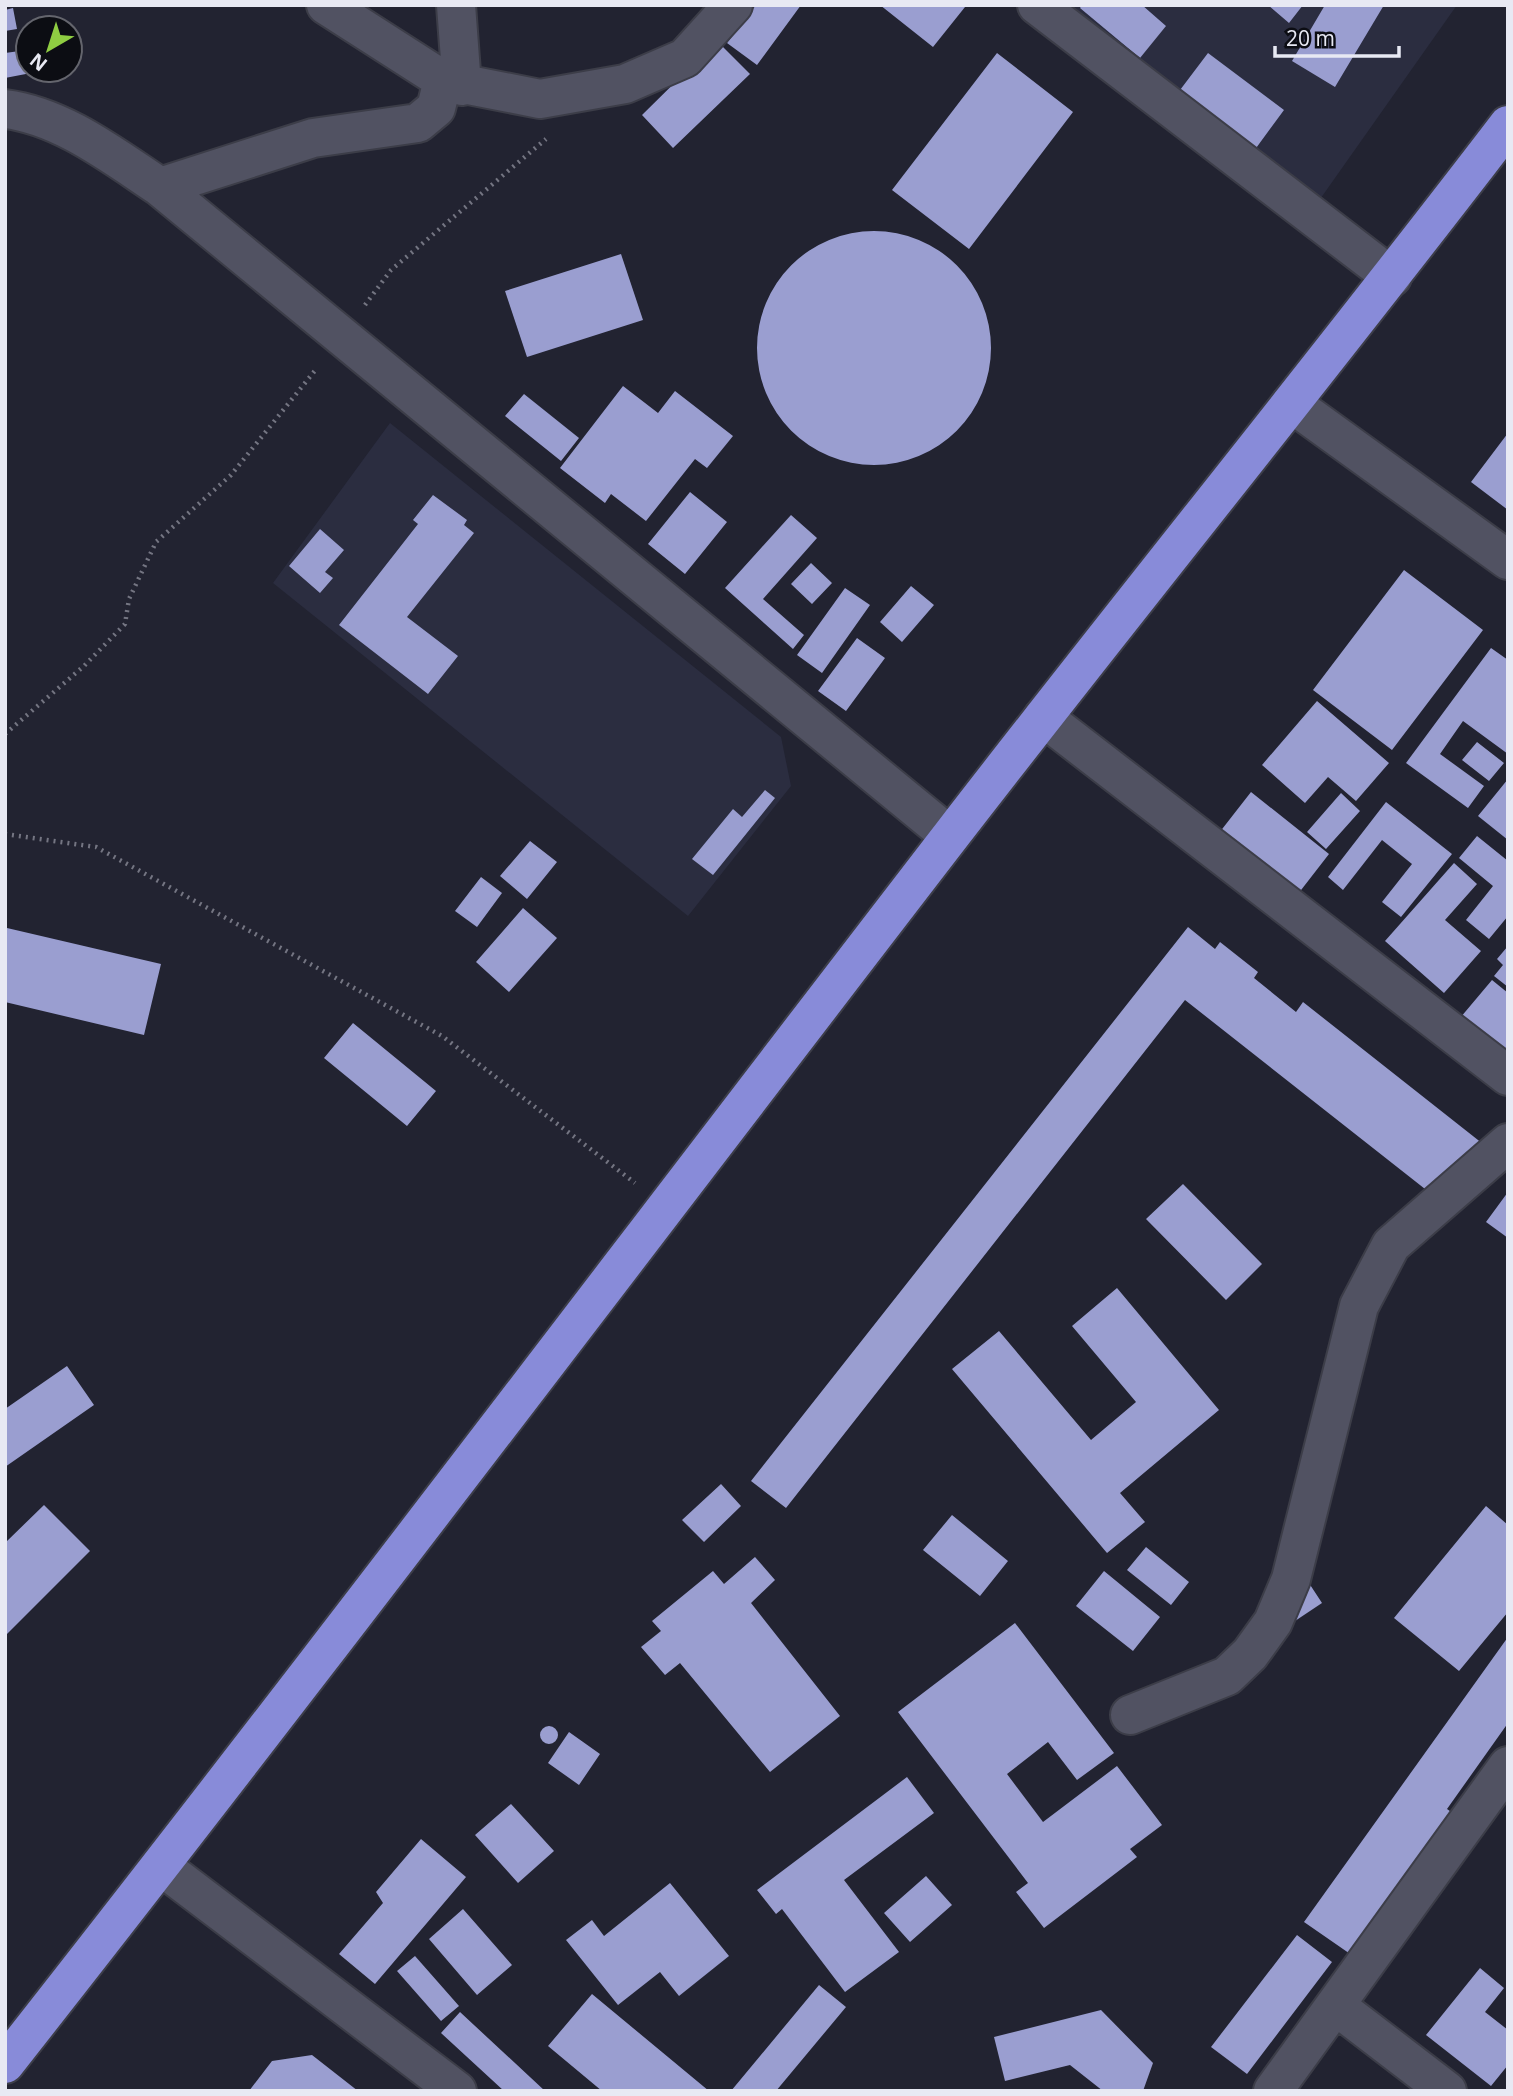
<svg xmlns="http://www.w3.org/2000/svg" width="1513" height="2096" viewBox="0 0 1513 2096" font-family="'Open Sans',sans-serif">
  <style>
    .built { fill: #2b2d40 }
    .building { fill: #9a9ed0 }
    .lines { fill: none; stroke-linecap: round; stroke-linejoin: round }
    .minor-casing { stroke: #3c3d48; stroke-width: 42 }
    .highway-casing { stroke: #3c3d48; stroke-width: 42 }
    .path { stroke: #747582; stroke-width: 4.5; stroke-dasharray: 2 5; stroke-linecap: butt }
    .minor { stroke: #515262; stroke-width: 38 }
    .highway { stroke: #888bd9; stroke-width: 38 }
  </style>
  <rect width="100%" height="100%" fill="#222331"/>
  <path class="built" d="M 1054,5 L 1457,5 L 1311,212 Z
    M 390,423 L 781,737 L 791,786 L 688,916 L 273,583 Z"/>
  <path class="building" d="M 756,5 L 801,5 L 757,65 L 727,43 Z
    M 880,5 L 963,5 L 965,7 L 933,47 Z
    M 1082,5 L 1142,5 L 1166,26 L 1140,58 L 1080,8 Z
    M 1268,5 L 1303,5 L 1289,23 Z
    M 1325,5 L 1384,5 L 1335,87 L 1292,61 Z
    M 13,8 L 17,29 L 5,31 L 5,10 Z
    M 717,41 L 750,74 L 673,148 L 642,115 Z
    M 27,50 L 28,70 L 31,73 L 5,78 L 5,53 Z
    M 997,53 L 1073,112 L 969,249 L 892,190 Z
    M 1208,53 L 1284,110 L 1251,155 L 1174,98 Z
    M757 348a117 117 0 1 1 234 0a117 117 0 1 1-234 0Z
    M 621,254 L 643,320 L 527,357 L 505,291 Z
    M 623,386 L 658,413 L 675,391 L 733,436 L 707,468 L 695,459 L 646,521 L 611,494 L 605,503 L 560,468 Z
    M 524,394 L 579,438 L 561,461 L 505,416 Z
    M 1508,433 L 1508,510 L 1471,482 Z
    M 690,492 L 727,522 L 685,574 L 648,544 Z
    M 433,495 L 467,520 L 464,525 L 474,533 L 407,617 L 458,656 L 428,694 L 339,625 L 418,524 L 413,520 Z
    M 791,515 L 817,538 L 763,599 L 804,635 L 793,649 L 725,588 Z
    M 320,529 L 344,550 L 325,572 L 333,578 L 320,593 L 289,566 Z
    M 811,563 L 832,583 L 812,604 L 791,584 Z
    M 1404,570 L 1483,630 L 1392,750 L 1313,690 Z
    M 911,586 L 934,605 L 902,642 L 880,622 Z
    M 845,588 L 870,605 L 822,673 L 797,655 Z
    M 857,638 L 885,658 L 846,711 L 818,691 Z
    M 1491,648 L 1508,660 L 1508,754 L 1463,721 L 1440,754 L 1484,786 L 1468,808 L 1406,763 Z
    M 1317,701 L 1389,763 L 1356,801 L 1328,777 L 1305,803 L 1262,765 Z
    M 1477,742 L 1504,763 L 1489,781 L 1462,760 Z
    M 1508,779 L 1508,840 L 1478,816 Z
    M 765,790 L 775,798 L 713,875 L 692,859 L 733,809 L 742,817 Z
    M 1251,792 L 1329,854 L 1291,903 L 1212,842 Z
    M 1341,793 L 1360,811 L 1326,849 L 1307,832 Z
    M 1386,802 L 1452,854 L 1401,917 L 1382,902 L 1412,864 L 1382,840 L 1343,890 L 1328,877 Z
    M 1477,836 L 1508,861 L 1508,916 L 1489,939 L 1466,920 L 1493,886 L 1459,858 Z
    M 530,841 L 557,862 L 527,899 L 500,876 Z
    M 1454,863 L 1477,884 L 1445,920 L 1481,951 L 1444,993 L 1385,941 Z
    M 481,877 L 502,893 L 477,927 L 455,911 Z
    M 523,908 L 557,938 L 509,992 L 476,962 Z
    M 1188,927 L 1215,949 L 1220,942 L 1258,972 L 1254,978 L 1296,1012 L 1303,1002 L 1497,1155 L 1453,1211 L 1185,1000 L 786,1508 L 751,1481 Z
    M 7,928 L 161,964 L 144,1035 L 5,1002 Z
    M 1508,946 L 1508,987 L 1494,976 L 1503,965 L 1497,959 Z
    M 1492,980 L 1508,993 L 1508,1068 L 1455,1024 Z
    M 353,1023 L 436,1091 L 407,1126 L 324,1058 Z
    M 1183,1184 L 1262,1264 L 1226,1300 L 1146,1219 Z
    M 1508,1192 L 1508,1238 L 1486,1222 Z
    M 1117,1288 L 1219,1410 L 1120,1493 L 1145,1522 L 1107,1553 L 952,1369 L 999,1331 L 1091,1440 L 1136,1402 L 1072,1326 Z
    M 67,1366 L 94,1405 L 5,1467 L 5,1409 Z
    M 721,1484 L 741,1506 L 704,1542 L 682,1520 Z
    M 44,1505 L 90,1551 L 7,1634 L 5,1543 Z
    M 1486,1506 L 1508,1525 L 1508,1612 L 1459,1671 L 1394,1618 Z
    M 952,1515 L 1008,1561 L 980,1596 L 923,1550 Z
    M 1146,1547 L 1189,1582 L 1171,1605 L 1127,1570 Z
    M 755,1557 L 775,1580 L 751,1603 L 840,1716 L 770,1772 L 680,1663 L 665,1675 L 641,1647 L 661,1631 L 652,1621 L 713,1571 L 724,1584 Z
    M 1104,1571 L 1160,1617 L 1133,1651 L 1076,1606 Z
    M 1305,1577 L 1322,1603 L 1289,1625 Z
    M 1015,1623 L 1114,1753 L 1077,1780 L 1048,1742 L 1007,1774 L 1043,1822 L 1117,1766 L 1162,1825 L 1130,1849 L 1137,1857 L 1044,1928 L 1016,1892 L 1028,1883 L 898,1712 Z
    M 1508,1637 L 1508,1723 L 1447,1809 L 1457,1816 L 1356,1958 L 1304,1922 Z
    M540 1735a9 9 0 1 1 18 0a9 9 0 1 1-18 0Z
    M 569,1732 L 600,1754 L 579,1785 L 548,1763 Z
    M 907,1777 L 934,1813 L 844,1880 L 899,1952 L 845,1992 L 782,1909 L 776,1914 L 757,1890 Z
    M 511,1804 L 554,1851 L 518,1883 L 475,1835 Z
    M 421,1839 L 466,1877 L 375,1984 L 339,1954 L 383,1903 L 376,1892 Z
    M 926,1876 L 952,1905 L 910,1942 L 884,1913 Z
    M 670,1883 L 729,1956 L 679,1996 L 660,1972 L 618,2005 L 566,1940 L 592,1920 L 604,1936 Z
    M 463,1909 L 512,1965 L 477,1995 L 429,1939 Z
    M 1297,1935 L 1332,1962 L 1247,2074 L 1211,2047 Z
    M 415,1956 L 459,2006 L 441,2021 L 397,1971 Z
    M 1480,1968 L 1504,1988 L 1485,2012 L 1508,2030 L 1508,2065 L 1491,2086 L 1426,2035 Z
    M 819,1985 L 846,2007 L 776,2091 L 731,2091 Z
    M 592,1994 L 709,2091 L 602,2091 L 548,2046 Z
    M 1101,2010 L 1153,2063 L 1143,2091 L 1103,2091 L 1070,2065 L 1005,2081 L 994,2037 Z
    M 460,2012 L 545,2091 L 504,2091 L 441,2033 Z
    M 312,2055 L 358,2091 L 249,2091 L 272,2061 Z"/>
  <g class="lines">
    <g class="minor-casing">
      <path id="minor" d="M 326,5 L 443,80 L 540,99 L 625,84 L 685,58 L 733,5
        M 456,5 L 462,86
        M 1037,5 L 1392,277
        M 5,109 C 62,116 113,156 160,187 L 950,836
        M 160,187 L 313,138 L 418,123 L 436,108 L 443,80
        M 1291,403 L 1508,560
        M 1043,717 L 1508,1076
        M 1130,1715 L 1227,1676 L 1250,1654 L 1273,1622 L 1291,1579 L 1359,1306 L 1391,1245 L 1508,1143
        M 161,1866 L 457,2091
        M 1336,2006 L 1447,2091
        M 1273,2091 L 1508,1766"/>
    </g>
    <g class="highway-casing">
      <path id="highway" d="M 5,2064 C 325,1657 637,1243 953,833 C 1136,596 1326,363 1508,125"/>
    </g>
    <path class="path" d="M 365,305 L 391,270 L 546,139
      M 5,734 L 84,666 L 125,624 L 129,599 L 156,542 L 231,475 L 317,368
      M 5,834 L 96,847 L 442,1036 L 635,1183"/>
    <use href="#minor" class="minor"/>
    <use href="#highway" class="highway"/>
  </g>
  <rect width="1513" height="2096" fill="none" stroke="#e8e9f3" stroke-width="14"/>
  <g transform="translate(49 49) rotate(219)"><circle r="33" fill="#0c0d13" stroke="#64656d" stroke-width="2"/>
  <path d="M0-5L12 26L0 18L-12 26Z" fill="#8fcd42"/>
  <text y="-10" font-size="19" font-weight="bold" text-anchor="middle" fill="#e8e9f3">N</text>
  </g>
  <path d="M1275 46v10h124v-10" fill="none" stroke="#e8e9f3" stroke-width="3.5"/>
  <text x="1286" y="46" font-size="21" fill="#e8e9f3" stroke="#0c0d13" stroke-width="5" paint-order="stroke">20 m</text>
</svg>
